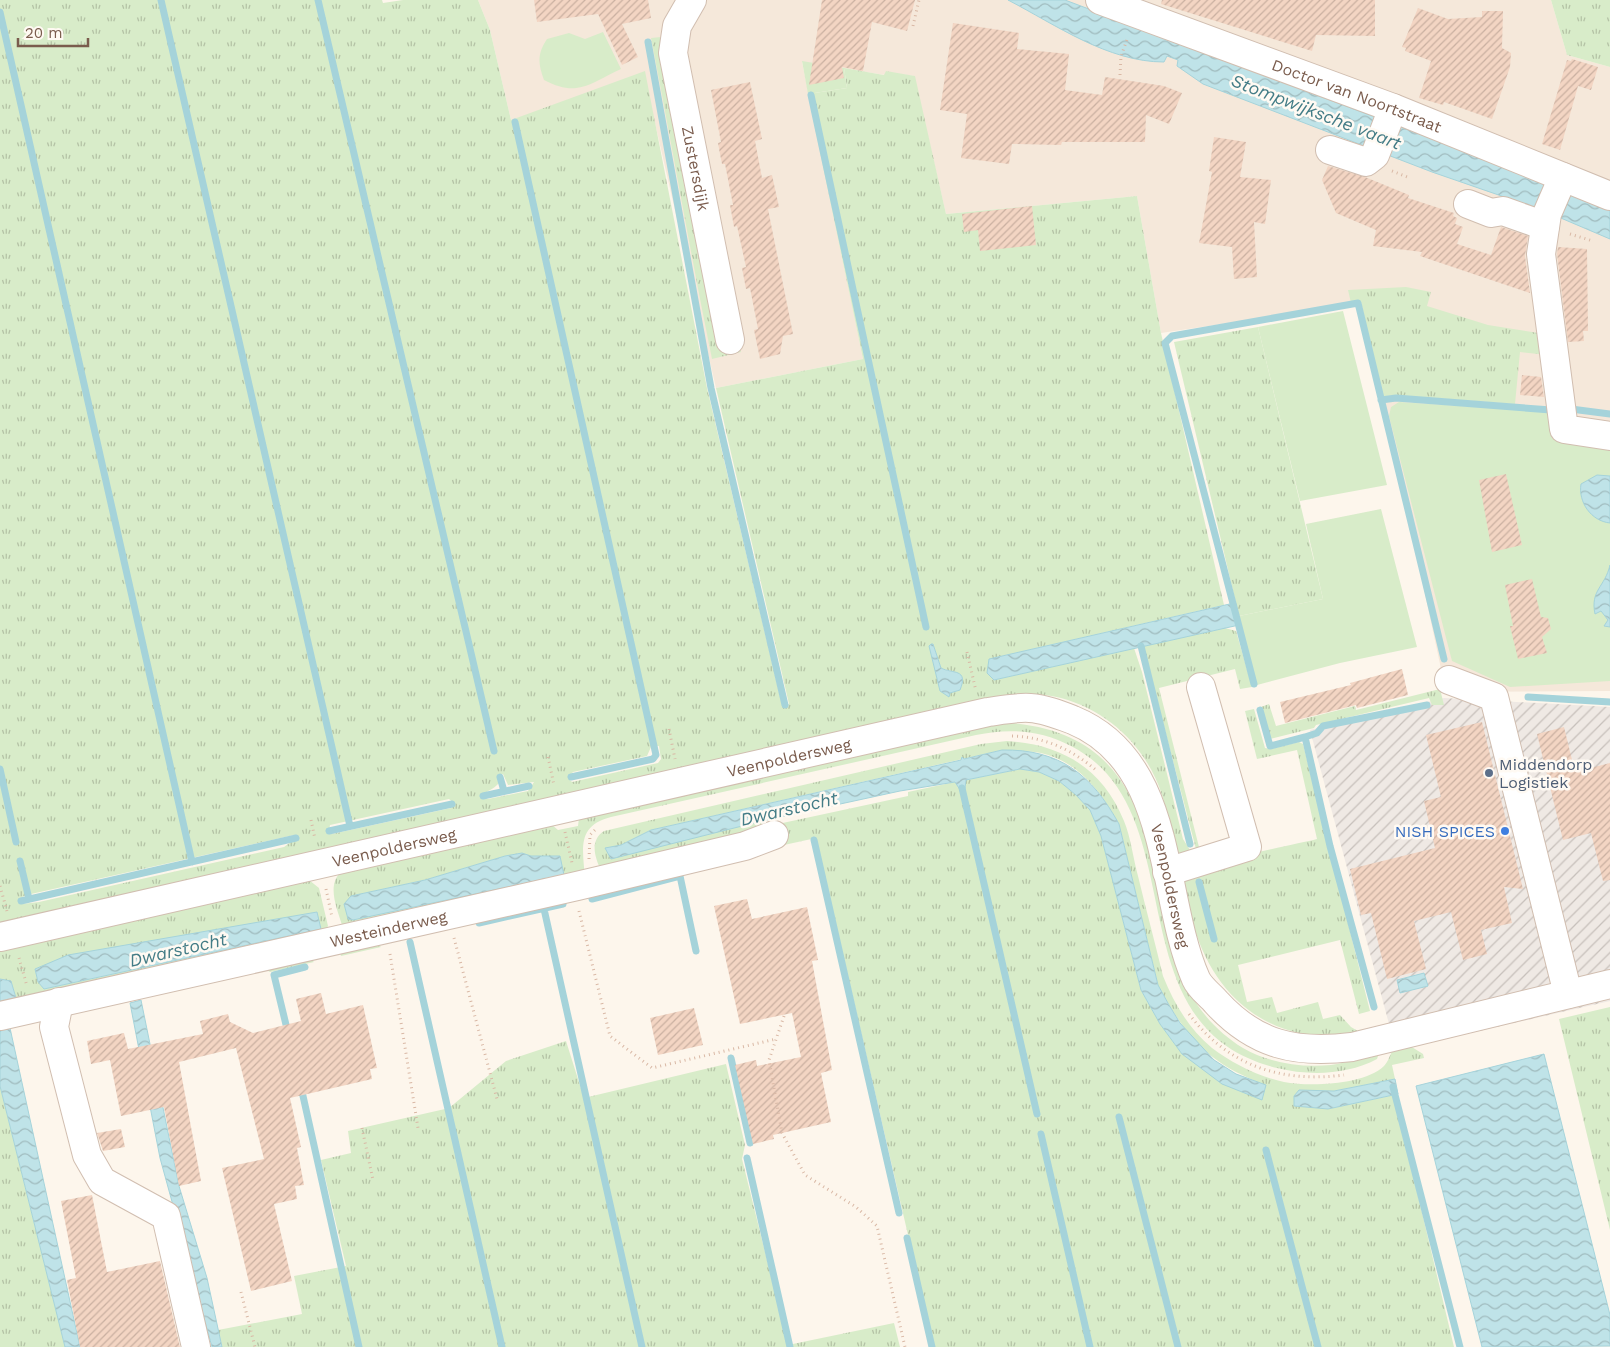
<svg xmlns="http://www.w3.org/2000/svg" width="1610" height="1347" viewBox="0 0 1610 1347" font-family="'Work Sans',sans-serif">
  <style>
    .residential { fill: #f5e8da }
    .industrial { fill: url(#industrial-furrows) }
    .grass { fill: url(#grass-tufts); fill-rule: evenodd }
    .garden { fill: #d8ecc9 }
    .water { fill: url(#water-waves); stroke: #a5d3da }
    .lines { fill: none; stroke-linecap: round; stroke-linejoin: round }
    .stream { stroke: #a5d3da; stroke-width: 7 }
    .building { fill: url(#building-hatch) }
    .minor-casing { stroke: #d1beb0; stroke-width: 30 }
    .path { stroke: #d9b8a5; stroke-width: 3; stroke-dasharray: 1 4; stroke-linecap: butt }
    .minor { stroke: #fff; stroke-width: 28 }
    .service-dot { fill: #5c6f8a; stroke: #fffaf3; stroke-width: 2 }
    .shop-dot { fill: #3f7fe0; stroke: #fffaf3; stroke-width: 2 }
    .labels { text-anchor: middle; stroke-width: 5; stroke-linejoin: round; paint-order: stroke }
    .street-label { font-size: 16px; fill: #7a5c4d; stroke: #fffaf3 }
    .service-label { font-size: 16px; fill: #4e5e75; stroke: #fffaf3; text-anchor: start }
    .shop-label { font-size: 16px; fill: #366cbe; stroke: #fffaf3; text-anchor: end }
    .water-label { font-size: 18px; font-style: italic; fill: #437c86; stroke: #fffaf3 }
  </style>
  <defs>
    <pattern id="industrial-furrows" width="10" height="10" patternUnits="userSpaceOnUse" patternTransform="scale(1.25)"><rect width="10" height="10" fill="#efe9e4"/><path d="M-1 1l2-2M0 10L10 0M9 11l2-2" fill="none" stroke="#c7c0bb"/></pattern>
    <pattern id="grass-tufts" width="24" height="20" patternUnits="userSpaceOnUse" patternTransform="scale(1.25)"><rect width="24" height="20" fill="#d8ecc9"/><path d="M3 7l-1-3M5 7V3M7 7l1-3M15 17l-1-3M17 17v-4M19 17l1-3" fill="none" stroke="#b4c2a5"/></pattern>
    <pattern id="water-waves" width="16" height="10" patternUnits="userSpaceOnUse" patternTransform="scale(1.25)"><rect width="16" height="10" fill="#bfe3e8"/><path d="M0 5q4-4 8 0t8 0" fill="none" stroke="#a0bbbe"/></pattern>
    <pattern id="building-hatch" width="6" height="6" patternUnits="userSpaceOnUse" patternTransform="scale(1.25)"><rect width="6" height="6" fill="#f3d5c3"/><path d="M-1 1l2-2M0 6l6-6M5 7l2-2" fill="none" stroke="#cab0a1"/></pattern>
  </defs>
  <rect width="100%" height="100%" fill="#fdf6ec"/>
  <path class="residential" d="M 478,0 L 1551,0 L 1567,55 L 1610,67 L 1610,691 L 1446,692 L 1362,300 L 1256,319 L 1161,333 L 1137,196 L 946,214 L 914,76 L 886,72 L 885,75 L 802,62 L 863,359 L 716,388 L 645,80 L 511,120 L 490,30 Z"/>
  <path class="industrial" d="M 1444,698 L 1610,707 L 1610,1001 L 1396,1050 L 1310,730 Z"/>
  <path class="grass" d="M 0,0 L 382,0 L 383,3 L 403,0 L 478,0 L 490,30 L 511,120 L 645,71 L 707,388 L 782,705 L 789,704 L 716,388 L 863,359 L 808,94 L 847,88 L 844,68 L 884,75 L 886,71 L 915,76 L 946,214 L 1137,196 L 1161,333 L 1224,605 L 989,659 L 994,680 L 1134,648 L 1142,672 L 1183,839 L 1190,850 L 1196,849 L 1143,646 L 1225,628 L 1236,631 L 1252,687 L 1240,689 L 1235,669 L 1159,688 L 1201,855 L 1181,857 L 1175,851 C 1170,832 1168,813 1162,795 C 1147,748 1109,711 1061,698 C 1043,693 1023,694 1004,695 L 0,924 ZM 933,644 L 941,668 C 949,672 957,669 962,678 L 946,694 L 940,691 ZM 659,746 L 661,759 L 658,763 L 572,782 L 568,778 L 573,772 L 647,756 L 651,747 ZM 503,774 L 508,785 L 534,782 L 528,791 L 488,799 L 481,797 C 487,790 493,790 499,783 L 497,776 ZM 449,799 L 454,803 L 451,808 L 332,834 L 329,831 L 330,825 ZM 294,835 L 296,838 L 284,847 L 39,902 L 22,904 L 21,901 L 22,897 L 31,894 Z
    M 1551,0 L 1610,0 L 1610,67 L 1567,55 Z
    M 661,37 L 722,346 L 739,343 L 741,352 L 712,359 C 690,252 672,145 651,38 Z
    M 1406,287 L 1431,292 L 1427,306 L 1488,325 L 1545,334 L 1547,355 L 1520,352 L 1515,404 L 1394,395 L 1382,397 L 1361,302 L 1351,303 L 1348,290 Z
    M 1258,327 L 1323,599 L 1239,616 L 1174,342 Z
    M 1440,689 L 1444,705 L 1432,705 L 1429,698 L 1316,725 L 1314,728 L 1270,739 L 1261,707 L 1269,704 L 1276,726 L 1355,706 L 1356,710 Z
    M 1254,709 L 1265,748 L 1271,749 L 1299,742 L 1303,744 L 1370,1011 L 1359,1014 L 1340,940 L 1238,965 L 1247,1002 L 1272,997 L 1277,1013 L 1318,1002 L 1323,1019 L 1340,1015 L 1351,1027 L 1363,1034 C 1352,1035 1340,1037 1329,1037 C 1254,1034 1209,986 1191,917 C 1189,906 1179,887 1187,877 C 1198,862 1294,845 1317,839 L 1297,750 L 1257,759 L 1245,711 Z
    M 1011,723 C 1140,734 1146,836 1174,937 C 1178,954 1181,976 1189,991 C 1202,1015 1220,1034 1243,1048 C 1269,1063 1301,1068 1331,1065 C 1347,1063 1363,1057 1379,1053 L 1377,1059 C 1347,1075 1309,1076 1277,1068 C 1109,1027 1199,812 1071,746 C 1040,730 1010,728 976,735 L 611,817 C 576,826 583,849 585,879 L 342,925 C 337,909 327,886 340,873 L 551,824 L 558,830 L 578,826 L 579,818 L 993,724 ZM 522,853 L 531,856 L 560,856 L 561,864 L 351,896 L 425,880 L 505,856 Z
    M 1007,741 C 1062,744 1103,769 1124,821 C 1131,838 1133,858 1138,876 C 1146,909 1155,943 1163,976 C 1174,1003 1188,1028 1212,1048 C 1232,1063 1259,1077 1284,1082 C 1310,1087 1364,1085 1384,1066 C 1388,1062 1390,1055 1393,1049 L 1407,1044 L 1423,1054 L 1424,1058 L 1392,1065 L 1395,1079 L 1334,1091 L 1299,1090 L 1294,1106 L 1328,1109 L 1394,1095 L 1454,1347 L 934,1347 L 816,838 L 784,845 L 779,826 L 601,870 C 594,856 590,840 604,831 L 981,744 ZM 1002,750 C 1015,751 1028,751 1041,753 C 1078,761 1102,793 1119,824 L 1158,985 C 1186,1038 1209,1064 1266,1085 L 1182,1054 L 1160,1024 L 1141,990 L 1101,836 L 1090,810 L 1076,795 L 1059,781 L 1039,772 L 1020,769 L 966,780 L 964,795 L 955,782 L 908,792 L 908,796 L 764,827 L 762,821 L 605,849 L 621,845 L 651,830 Z
    M 309,880 L 319,888 L 328,926 L 320,939 L 0,1010 L 0,1002 L 16,998 L 11,981 L 0,979 L 0,950 ZM 317,912 L 320,929 L 44,989 L 38,982 L 35,969 Z
    M 371,938 L 381,947 L 341,956 L 339,945 Z
    M 304,953 L 314,962 L 270,972 L 263,968 Z
    M 1610,1007 L 1610,1230 L 1559,1019 Z
    M 566,1041 L 584,1098 L 726,1064 L 745,1145 L 742,1159 L 788,1345 L 894,1323 L 900,1347 L 503,1347 L 449,1108 L 506,1061 Z
    M 0,1086 L 65,1346 L 65,1347 L 0,1347 Z
    M 445,1109 L 500,1347 L 222,1347 L 218,1330 L 302,1314 L 294,1276 L 346,1266 L 321,1160 L 351,1153 L 348,1131 Z"/>
  <path class="garden" d="M 603,32 L 621,69 C 590,83 578,98 544,80 C 538,64 537,54 547,39 L 569,33 L 585,39 Z
    M 802,61 L 844,68 L 847,88 L 808,94 Z
    M 1343,311 L 1387,485 L 1300,501 L 1258,327 Z
    M 1399,402 L 1553,412 L 1610,446 L 1610,681 L 1510,687 L 1452,661 L 1389,416 L 1391,407 Z
    M 1381,509 L 1417,647 L 1340,663 L 1257,685 L 1239,616 L 1323,599 L 1306,524 Z"/>
  <path class="water" d="M 1008,0 L 1065,0 L 1544,181 L 1610,208 L 1610,239 L 1542,210 L 1432,172 L 1203,84 L 1177,66 L 1178,60 L 1167,56 L 1164,62 C 1108,62 1056,25 1008,0 Z
    M 1597,475 L 1610,476 L 1610,523 C 1591,521 1578,502 1581,484 Z
    M 1610,565 L 1610,627 L 1604,626 L 1608,620 L 1601,611 L 1595,614 C 1590,590 1605,587 1610,565 Z
    M 1234,603 L 1239,625 L 994,680 L 987,673 L 989,659 Z
    M 931,644 L 933,644 L 941,668 C 952,674 969,668 960,690 L 950,693 L 949,697 L 940,691 L 929,646 Z
    M 1002,750 C 1060,749 1092,775 1119,824 L 1158,985 L 1169,1005 L 1180,1023 L 1214,1060 L 1236,1074 L 1266,1085 L 1262,1100 L 1222,1084 L 1182,1054 L 1160,1024 L 1141,990 L 1101,836 L 1090,810 L 1076,795 L 1059,781 L 1039,772 L 1020,769 L 966,780 L 964,796 L 955,782 L 900,791 L 762,821 L 611,859 L 605,848 L 621,845 L 651,830 L 961,760 L 962,757 L 964,759 Z
    M 522,853 L 531,856 L 560,856 L 564,875 L 353,920 L 348,919 L 344,904 L 351,896 L 425,880 L 505,856 Z
    M 317,912 L 321,929 L 44,989 L 38,982 L 35,969 L 68,955 Z
    M 1424,973 L 1428,986 L 1400,993 L 1397,980 Z
    M 0,979 L 11,981 L 16,998 L 0,1002 Z
    M 141,1000 L 179,1186 L 207,1278 L 222,1347 L 212,1347 L 160,1158 L 130,1003 Z
    M 7,1026 L 10,1028 L 80,1347 L 65,1347 L 0,1086 L 0,1027 Z
    M 1544,1054 L 1610,1315 L 1610,1346 L 1482,1347 L 1416,1086 Z
    M 1395,1079 L 1398,1094 L 1328,1109 L 1294,1106 L 1294,1096 L 1299,1090 L 1334,1091 Z"/>
  <g class="lines">
    <path class="stream" d="M 161,0 L 350,826
      M 318,0 L 494,751
      M 0,12 L 192,862
      M 648,42 L 711,388 L 785,705
      M 811,95 L 926,627
      M 515,122 L 656,755 L 653,759 L 571,777
      M 1381,400 L 1396,398 L 1551,410
      M 1571,409 L 1610,414
      M 1141,646 L 1190,844
      M 1254,684 L 1165,343 L 1172,336 L 1358,303 L 1444,659
      M 1528,697 L 1610,702
      M 1260,710 L 1270,746 L 1305,737 L 1330,846 L 1374,1007
      M 1305,737 L 1317,733 L 1323,726 L 1427,705
      M 0,769 L 16,842
      M 500,777 L 504,791
      M 962,788 L 1037,1114
      M 483,796 L 529,786
      M 329,831 L 452,804
      M 814,840 L 899,1213
      M 20,861 L 29,899
      M 1199,882 L 1214,939
      M 592,899 L 680,876 L 696,951
      M 21,901 L 296,838
      M 544,909 L 642,1347
      M 479,923 L 563,904
      M 410,942 L 502,1347
      M 288,1033 L 274,975 L 305,967
      M 731,1058 L 750,1143
      M 301,1087 L 359,1347
      M 1393,1087 L 1460,1347
      M 1119,1117 L 1178,1347
      M 1041,1134 L 1090,1347
      M 1266,1150 L 1318,1347
      M 747,1158 L 790,1347
      M 907,1238 L 932,1347"/>
  </g>
  <path class="building" d="M 534,0 L 648,0 L 651,18 L 622,24 L 638,57 L 622,65 L 598,14 L 537,22 Z
    M 822,0 L 915,0 L 907,31 L 872,22 L 863,71 L 842,67 L 844,78 L 809,85 Z
    M 1162,0 L 1375,0 L 1375,36 L 1316,35 L 1312,51 L 1161,4 Z
    M 1418,8 L 1448,19 L 1482,17 L 1482,11 L 1503,11 L 1502,48 L 1511,53 L 1510,67 L 1492,119 L 1444,102 L 1443,105 L 1419,98 L 1431,61 L 1405,51 L 1406,48 L 1402,47 Z
    M 953,23 L 1019,33 L 1017,49 L 1069,54 L 1065,90 L 1102,95 L 1105,77 L 1164,86 L 1182,93 L 1169,124 L 1146,115 L 1145,142 L 1062,142 L 1061,145 L 1012,144 L 1009,164 L 961,158 L 967,114 L 940,110 Z
    M 1572,59 L 1598,67 L 1591,90 L 1578,86 L 1560,150 L 1542,144 L 1567,60 L 1571,61 Z
    M 750,82 L 762,139 L 755,141 L 762,178 L 772,175 L 779,207 L 768,209 L 793,334 L 783,336 L 780,354 L 760,359 L 754,330 L 758,329 L 750,288 L 746,289 L 742,268 L 746,267 L 737,226 L 734,227 L 730,205 L 733,205 L 725,164 L 722,164 L 720,154 L 718,143 L 721,142 L 711,90 Z
    M 1214,137 L 1246,142 L 1240,177 L 1271,180 L 1265,224 L 1254,222 L 1257,277 L 1234,279 L 1232,247 L 1199,243 L 1212,172 L 1209,171 Z
    M 1328,166 L 1365,177 L 1409,195 L 1408,198 L 1454,213 L 1453,216 L 1457,218 L 1455,224 L 1463,227 L 1457,244 L 1491,255 L 1501,227 L 1528,236 L 1525,256 L 1530,293 L 1420,256 L 1422,252 L 1373,246 L 1376,230 L 1336,213 L 1322,180 Z
    M 1032,206 L 1036,245 L 980,251 L 978,230 L 964,232 L 962,214 Z
    M 1558,247 L 1587,249 L 1588,331 L 1583,331 L 1584,341 L 1568,342 L 1557,254 Z
    M 1522,375 L 1541,377 L 1544,397 L 1520,395 Z
    M 1506,474 L 1522,545 L 1492,552 L 1479,480 Z
    M 1532,579 L 1541,617 L 1548,618 L 1551,629 L 1542,637 L 1547,653 L 1518,659 L 1510,626 L 1513,626 L 1505,585 Z
    M 1402,669 L 1408,695 L 1357,708 L 1356,705 L 1285,723 L 1280,702 L 1351,685 L 1350,683 Z
    M 1482,722 L 1523,889 L 1504,887 L 1512,923 L 1481,930 L 1487,954 L 1463,960 L 1451,912 L 1414,921 L 1426,969 L 1387,979 L 1371,913 L 1361,915 L 1350,869 L 1435,848 L 1424,801 L 1441,797 L 1426,735 Z
    M 1564,727 L 1575,772 L 1610,763 L 1610,880 L 1603,881 L 1591,833 L 1563,840 L 1537,734 Z
    M 747,899 L 752,919 L 807,907 L 818,960 L 812,961 L 832,1070 L 821,1073 L 831,1122 L 773,1135 L 774,1139 L 753,1144 L 735,1065 L 756,1060 L 757,1066 L 801,1057 L 792,1013 L 740,1024 L 714,906 Z
    M 321,993 L 326,1014 L 363,1005 L 377,1068 L 370,1069 L 372,1079 L 290,1098 L 301,1147 L 297,1148 L 304,1185 L 295,1186 L 297,1199 L 274,1204 L 292,1281 L 251,1291 L 222,1168 L 264,1159 L 236,1048 L 179,1062 L 201,1181 L 179,1186 L 164,1107 L 121,1116 L 110,1060 L 91,1064 L 87,1041 L 124,1033 L 128,1049 L 203,1034 L 200,1021 L 228,1014 L 230,1022 L 253,1033 L 301,1021 L 296,999 Z
    M 694,1008 L 703,1045 L 658,1055 L 650,1018 Z
    M 121,1129 L 125,1147 L 103,1151 L 97,1133 Z
    M 92,1195 L 107,1272 L 160,1261 L 180,1347 L 80,1347 L 67,1280 L 76,1278 L 61,1201 Z"/>
  <g class="lines">
    <g class="minor-casing">
      <g id="minor">
        <path id="s1" d="M 692,0 L 677,26 L 673,53 L 730,340"/>
        <path id="s2" d="M 1100,0 L 1393,108 L 1610,196"/>
        <path d="M 1330,150 L 1366,162 L 1375,155 L 1393,108"/>
        <path d="M 1563,177 L 1547,214 L 1541,254 L 1564,429 L 1610,436"/>
        <path d="M 1468,204 L 1491,213 L 1503,211 L 1545,226"/>
        <path d="M 1449,680 L 1494,697 L 1568,994"/>
        <path d="M 1167,872 L 1247,847 L 1201,687"/>
        <path id="s3" d="M 0,937 L 988,712 C 1002,710 1017,707 1030,708 C 1045,709 1060,715 1073,720 C 1175,762 1159,895 1196,979 C 1200,988 1210,995 1216,1002 C 1255,1045 1296,1054 1352,1047 L 1610,984"/>
        <path d="M 59,1002 L 54,1027 L 87,1155 L 102,1181 L 166,1216 L 196,1347"/>
        <path id="s4" d="M 0,1016 L 577,886 L 745,846 L 774,835"/>
      </g>
    </g>
    <path class="path" d="M 913,26 L 919,0
      M 1120,75 L 1121,56 L 1128,37
      M 1392,171 L 1410,178
      M 1570,234 L 1593,241
      M 967,652 L 976,691
      M 669,729 L 675,759
      M 1012,736 C 1045,737 1073,750 1097,771
      M 548,757 L 554,785
      M 311,820 L 315,839
      M 565,832 L 572,863
      M 589,859 L 590,835 L 597,828
      M 0,886 L 7,911
      M 326,889 L 332,917
      M 579,911 L 610,1036 L 652,1068 L 776,1039
      M 454,938 L 497,1099
      M 390,954 L 418,1128
      M 19,958 L 27,986
      M 1189,1014 C 1228,1066 1281,1083 1344,1075
      M 784,1016 L 769,1060 L 782,1133 L 805,1175 L 856,1207 L 877,1226 L 905,1347
      M 362,1128 L 373,1180
      M 241,1292 L 255,1347"/>
    <use href="#minor" class="minor"/>
  </g>
  <circle class="service-dot" cx="1489" cy="773" r="5"/>
  <circle class="shop-dot" cx="1505" cy="831" r="5"/>
  <g class="labels">
    <g class="street-label">
      <text dy="6" stroke="none"><textPath href="#s2" startOffset="274">Doctor van Noortstraat</textPath></text>
      <text dy="6" stroke="none"><textPath href="#s1" startOffset="175">Zustersdijk</textPath></text>
      <text dy="6" stroke="none"><textPath href="#s3" startOffset="809">Veenpoldersweg</textPath></text>
      <text dy="6" stroke="none"><textPath href="#s3" startOffset="404">Veenpoldersweg</textPath></text>
      <text dy="6" stroke="none"><textPath href="#s3" startOffset="1302">Veenpoldersweg</textPath></text>
      <text dy="6" stroke="none"><textPath href="#s4" startOffset="398">Westeinderweg</textPath></text>
    </g>
    <g class="service-label">
      <text x="1499" y="770">Middendorp<tspan x="1499" dy="18">Logistiek</tspan></text>
    </g>
    <g class="shop-label">
      <text x="1495" y="837">NISH SPICES</text>
    </g>
    <g class="water-label">
      <text transform="translate(1316 112) rotate(21)" y="6">Stompwijksche vaart</text>
      <text transform="translate(789 809) rotate(-13)" y="6">Dwarstocht</text>
      <text transform="translate(178 950) rotate(-13)" y="6">Dwarstocht</text>
    </g>
  </g>
  <path d="M18 38v8h70v-8" fill="none" stroke="#7a5c4d" stroke-width="2.5"/>
  <text x="25" y="38" font-size="15" fill="#7a5c4d" stroke="#fffaf3" stroke-width="4" paint-order="stroke">20 m</text>
</svg>
